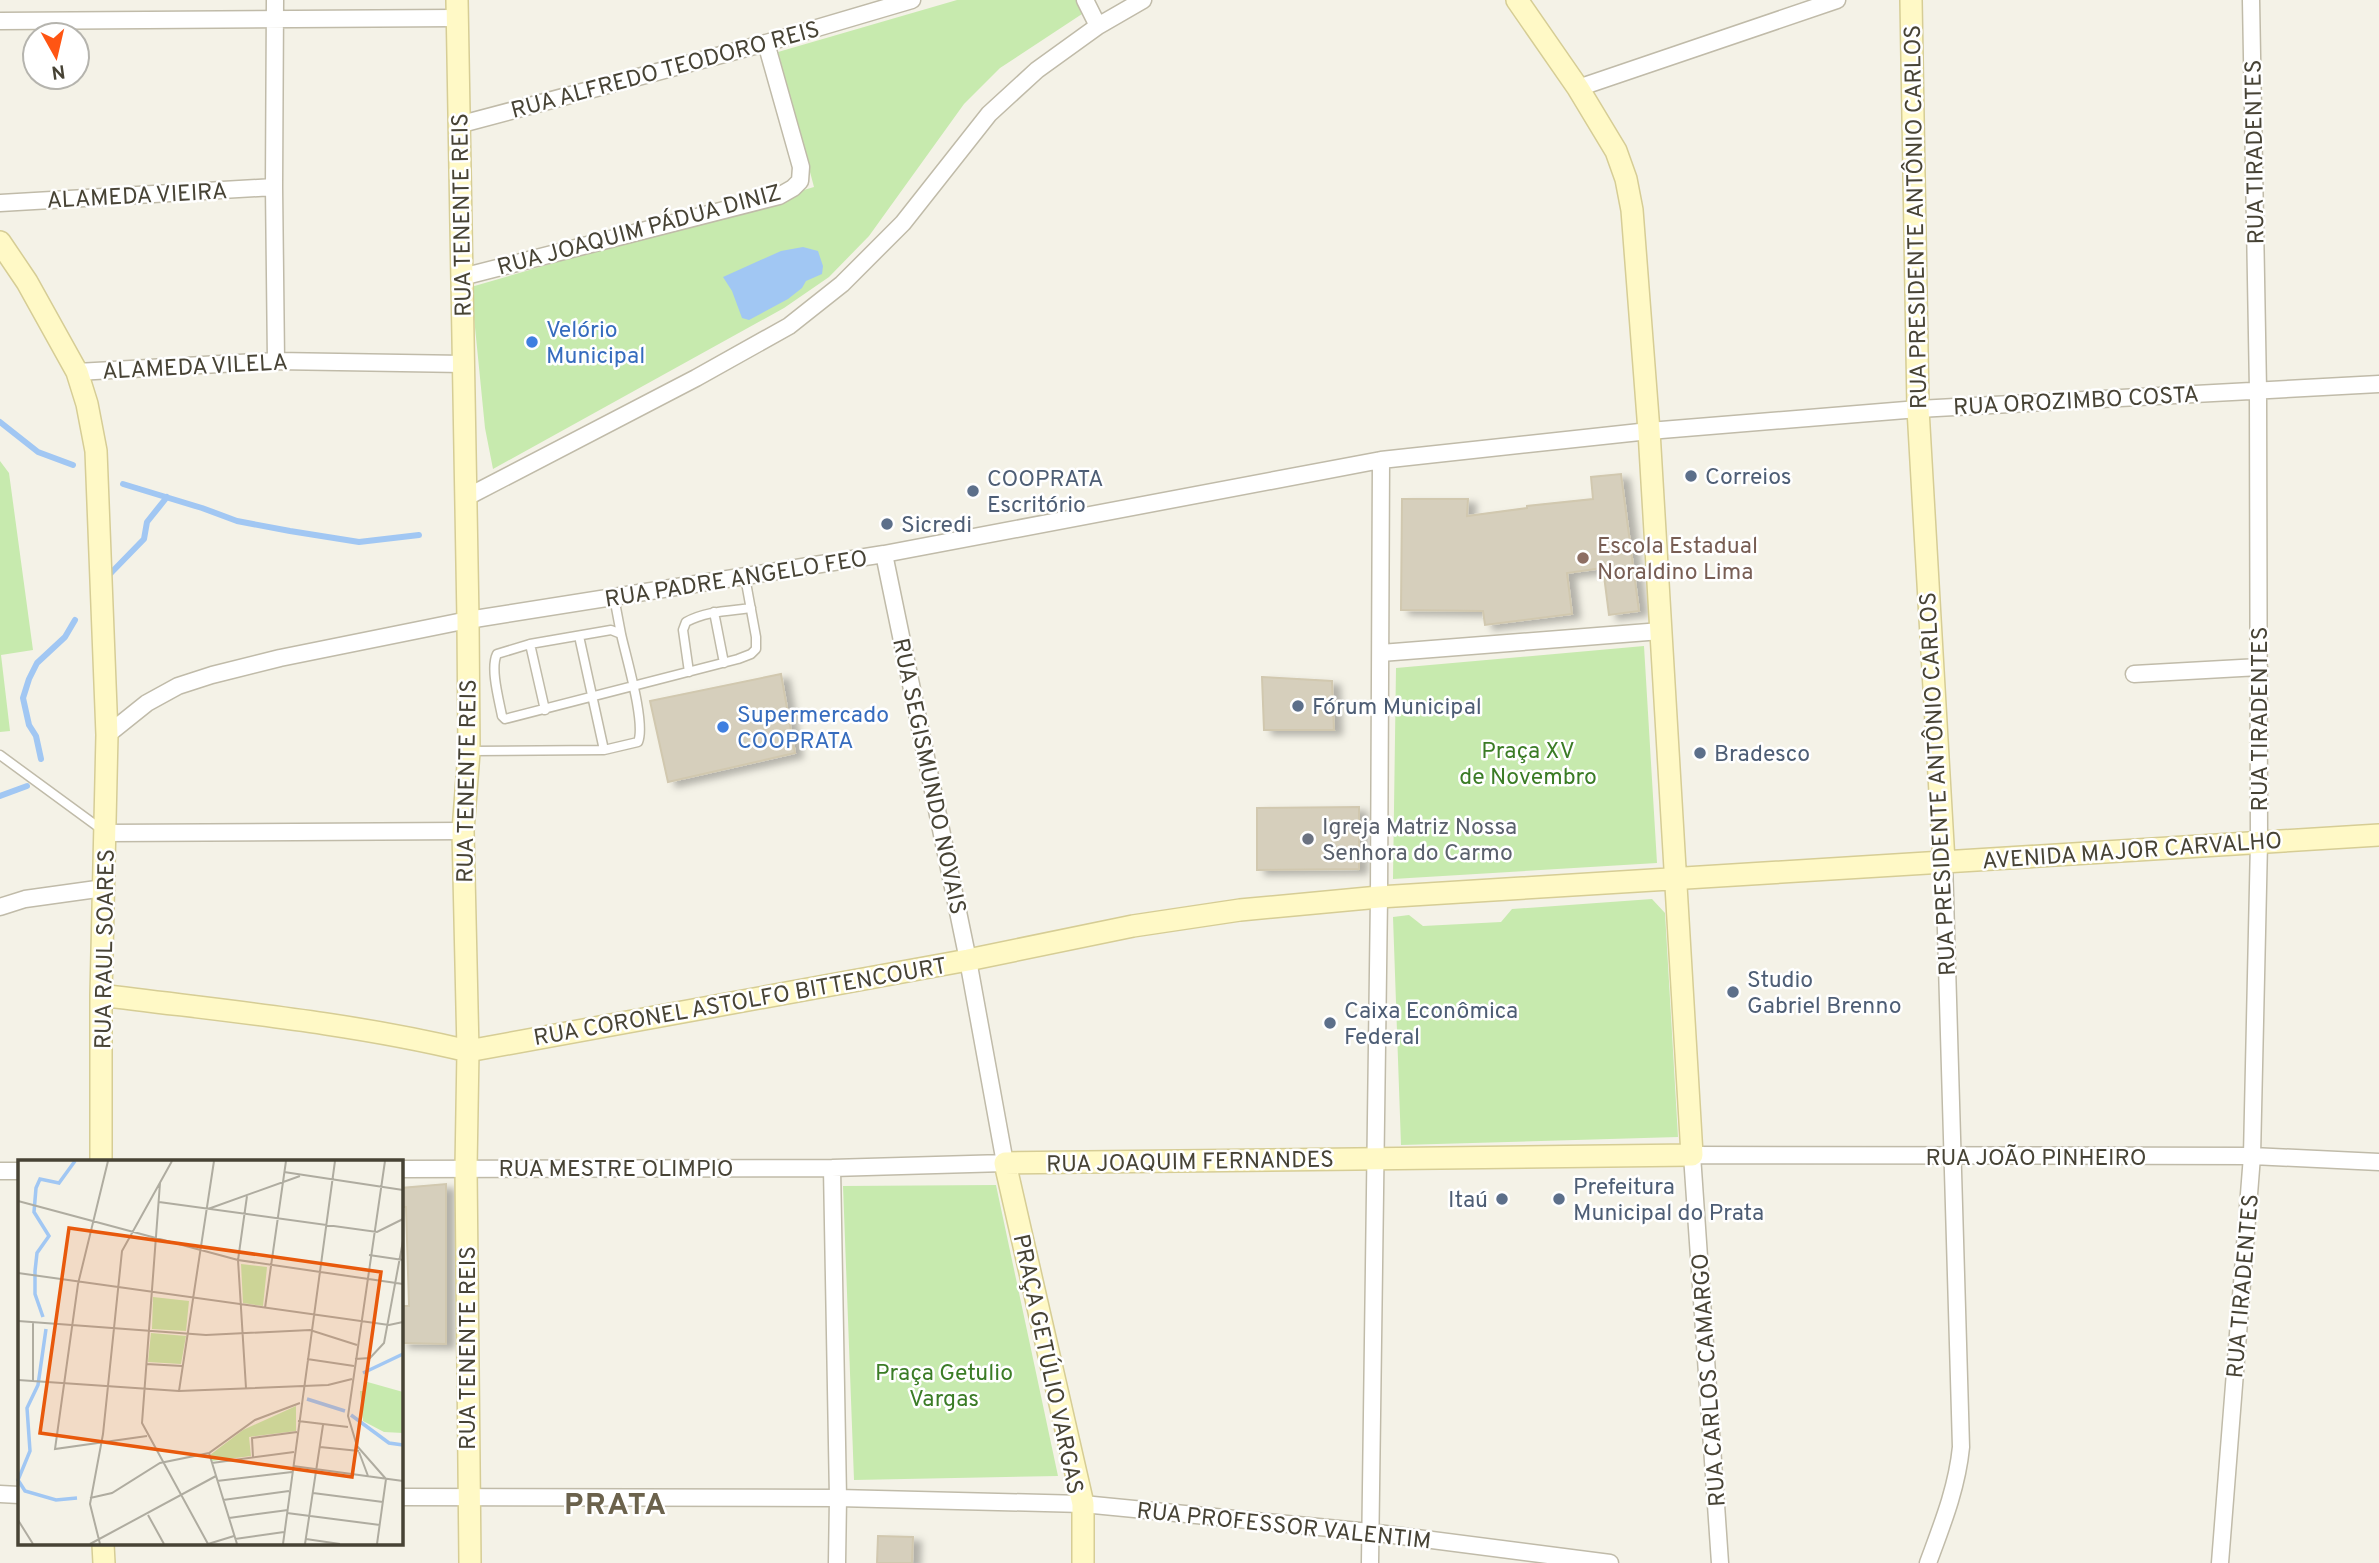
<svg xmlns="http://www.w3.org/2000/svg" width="2379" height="1563" viewBox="0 0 2379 1563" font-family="Overpass,sans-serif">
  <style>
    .green { fill: #c7eaae }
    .water { fill: #a1c7f3 }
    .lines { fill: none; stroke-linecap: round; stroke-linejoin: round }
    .stream { stroke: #a1c7f3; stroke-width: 6 }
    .building { fill: #d6cfbc; stroke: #d1c8af; stroke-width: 2; filter: url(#shadow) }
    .lane-casing { stroke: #c0bba9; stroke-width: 11 }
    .street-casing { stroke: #c0bba9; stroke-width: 19 }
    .secondary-casing { stroke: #d6cd95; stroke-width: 24 }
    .lane { stroke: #fff; stroke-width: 8 }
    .street { stroke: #fff; stroke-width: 16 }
    .secondary { stroke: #fff9c6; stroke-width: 21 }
    .shop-dot { fill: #3f7fe0; stroke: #fff; stroke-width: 2.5 }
    .service-dot { fill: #5c6f8a; stroke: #fff; stroke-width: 2.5 }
    .education-dot { fill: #8d6e63; stroke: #fff; stroke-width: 2.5 }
    .worship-dot { fill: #6b7280; stroke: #fff; stroke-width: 2.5 }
    .labels { text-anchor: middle; stroke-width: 5; stroke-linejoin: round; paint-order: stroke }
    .street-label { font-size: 23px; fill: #474335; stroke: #fff }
    .shop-label { font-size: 23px; fill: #366cbe; stroke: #fff; text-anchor: start }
    .service-label { font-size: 23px; fill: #4e5e75; stroke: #fff; text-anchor: start }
    .education-label { font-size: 23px; fill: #785e54; stroke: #fff; text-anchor: start }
    .park-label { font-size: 23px; fill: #3b7c26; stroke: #fff }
    .worship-label { font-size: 23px; fill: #5b616d; stroke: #fff; text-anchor: start }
    .district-label { font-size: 30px; font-weight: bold; letter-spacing: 2px; fill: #6b624c; stroke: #fff }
    .inset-river { fill: none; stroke: #a1c7f3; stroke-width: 3.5 }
    .inset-road { fill: none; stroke: #afaca0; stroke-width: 2 }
    .view { fill: #e8590c; fill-opacity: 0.15; stroke: #e8590c; stroke-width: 3.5 }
    .inset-edge { fill: none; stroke: #474335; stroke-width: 3.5 }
  </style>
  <defs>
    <filter id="shadow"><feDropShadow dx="8" dy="4.5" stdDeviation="3.5" flood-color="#0004"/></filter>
  </defs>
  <rect width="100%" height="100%" fill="#f4f2e7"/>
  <path class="green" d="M 957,0 L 1076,0 L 1082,14 L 1000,68 L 964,104 L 869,236 L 829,277 L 784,308 L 493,469 L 485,428 L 471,287 L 814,187 L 778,52 Z
    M 0,461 L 9,473 L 33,650 L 1,655 L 10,731 L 0,732 Z
    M 1644,646 L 1657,863 L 1393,879 L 1396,668 Z
    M 1652,899 L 1665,913 L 1678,1137 L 1401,1145 L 1393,917 L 1409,915 L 1423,926 L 1501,922 L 1512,909 Z
    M 996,1185 L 1058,1476 L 854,1480 L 843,1186 Z"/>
  <path class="water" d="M 803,247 L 818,251 L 823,266 L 822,274 L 806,281 L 802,288 L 788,299 L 749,320 L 742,318 L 732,291 L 723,277 L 781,251 Z"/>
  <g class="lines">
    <path class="stream" d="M 0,422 L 38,452 L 73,465
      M 123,484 L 202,508 L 237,521 L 290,531 L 359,542 L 419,535
      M 107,577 L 144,539 L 147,522 L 167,497
      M 41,759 L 36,736 L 29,725 L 23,698 L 29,679 L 37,663 L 65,637 L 75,620
      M 0,796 L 27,786"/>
  </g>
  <path class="building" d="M 1621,474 L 1639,611 L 1609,615 L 1603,568 L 1567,573 L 1572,614 L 1485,625 L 1483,611 L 1401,610 L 1402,499 L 1468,499 L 1467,516 L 1527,508 L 1527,506 L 1593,499 L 1591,477 Z
    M 781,674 L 795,753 L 668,782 L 650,701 Z
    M 1262,677 L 1332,681 L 1334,730 L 1264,730 Z
    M 1359,807 L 1359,869 L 1257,870 L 1257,808 Z
    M 446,1184 L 446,1344 L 401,1343 L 401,1306 L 409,1306 L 406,1207 L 401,1207 L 401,1188 Z
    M 878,1536 L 913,1537 L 912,1563 L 877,1563 Z"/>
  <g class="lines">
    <g class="lane-casing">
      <path id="lane" d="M 614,597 L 621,634
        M 714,612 L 724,663
        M 579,636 L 604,750
        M 530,644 L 545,710
        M 689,672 L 683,630 L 686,622 C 706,611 729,611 751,608
        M 472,751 L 604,750 L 638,742 C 646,723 626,657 621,634 L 611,630 L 530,644 L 497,654 C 490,668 499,700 502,716 L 505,719 L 738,659 L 751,654 L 756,649 L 756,637 L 745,577
        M 0,755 L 101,829"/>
    </g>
    <g class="street-casing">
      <path id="street" d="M 275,0 L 274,187 L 276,361
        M 1085,0 L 1098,26
        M 0,21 L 457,18
        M 1578,88 L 1837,0
        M 458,125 L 766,43 L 912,0
        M 0,203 L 274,187
        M 462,277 L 779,196 L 793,188 L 800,181 L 801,167 L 766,43
        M 77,372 L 276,361 L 464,364
        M 467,497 L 696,378 L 789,326 L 842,284 L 903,223 L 989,114 L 1037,70 L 1098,26 L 1143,0
        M 1381,653 L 1661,631
        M 2134,674 L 2259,667
        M 107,735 L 147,703 L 178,686 L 212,675 L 280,658 L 468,620 L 884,554 L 1381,460 L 1649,431 L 1918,409 L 2379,384
        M 106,833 L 463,831
        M 0,907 L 25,899 L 104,888
        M 832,1168 L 838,1498 L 837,1563
        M 401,1169 L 832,1168 L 1005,1163 L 968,960 L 884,554
        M 0,1171 L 19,1171
        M 0,1494 L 19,1495
        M 401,1497 L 838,1498 L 1083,1504 L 1370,1532 L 1610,1563
        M 1370,1563 L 1379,897 L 1381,460
        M 1720,1563 L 1692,1155 L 2252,1156 L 2379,1162
        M 1928,1563 C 1942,1525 1957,1488 1961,1447 L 1944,862
        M 2220,1563 L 2252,1156 L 2259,842 L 2258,390 L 2251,0"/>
    </g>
    <g class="secondary-casing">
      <path id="secondary" d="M 457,0 L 468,620 L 469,752 L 463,831 L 468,1051 L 466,1168 L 470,1563
        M 1911,0 L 1918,409 L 1944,862
        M 0,242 L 27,282 L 77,372 L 87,404 L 96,451 L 107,735 L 101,995 L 101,1162
        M 101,995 C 224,1011 348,1022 468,1051 L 968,960 L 1133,926 L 1240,910 L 1379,897 L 2379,835
        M 103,1544 L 104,1563
        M 1083,1563 L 1083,1504 L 1005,1163 L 1692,1155 L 1649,431 L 1632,210 L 1626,179 L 1616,151 L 1578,88 L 1517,0"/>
    </g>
    <use href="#lane" class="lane"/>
    <use href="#street" class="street"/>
    <use href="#secondary" class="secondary"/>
  </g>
  <g class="shop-dot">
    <circle cx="532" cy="342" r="7"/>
    <circle cx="723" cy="727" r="7"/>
  </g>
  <g class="service-dot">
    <circle cx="1691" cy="476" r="7"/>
    <circle cx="973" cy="491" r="7"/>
    <circle cx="887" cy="524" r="7"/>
    <circle cx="1298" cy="706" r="7"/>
    <circle cx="1700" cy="753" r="7"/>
    <circle cx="1733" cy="992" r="7"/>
    <circle cx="1330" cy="1023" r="7"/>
    <circle cx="1502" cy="1199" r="7"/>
    <circle cx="1559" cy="1199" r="7"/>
  </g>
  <circle class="education-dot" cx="1583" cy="558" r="7"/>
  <circle class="worship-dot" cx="1308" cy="839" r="7"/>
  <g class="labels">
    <g class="street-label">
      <text transform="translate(665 69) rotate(-15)" y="8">RUA ALFREDO TEODORO REIS</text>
      <text transform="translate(2254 152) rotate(-91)" y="8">RUA TIRADENTES</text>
      <text transform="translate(137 195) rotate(-3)" y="8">ALAMEDA VIEIRA</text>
      <text transform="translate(461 215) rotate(-91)" y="8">RUA TENENTE REIS</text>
      <text transform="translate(1915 217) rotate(-91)" y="8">RUA PRESIDENTE ANTÔNIO CARLOS</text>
      <text transform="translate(639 229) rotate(-15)" y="8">RUA JOAQUIM PÁDUA DINIZ</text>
      <text transform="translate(195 366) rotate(-3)" y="8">ALAMEDA VILELA</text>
      <text transform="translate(2076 400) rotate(-3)" y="8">RUA OROZIMBO COSTA</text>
      <text transform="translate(736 578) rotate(-9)" y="8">RUA PADRE ANGELO FEO</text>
      <text transform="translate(2259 719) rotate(-90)" y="8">RUA TIRADENTES</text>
      <text transform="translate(930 776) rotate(78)" y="8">RUA SEGISMUNDO NOVAIS</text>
      <text transform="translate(466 781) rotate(-89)" y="8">RUA TENENTE REIS</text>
      <text transform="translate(1937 784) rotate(-93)" y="8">RUA PRESIDENTE ANTÔNIO CARLOS</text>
      <text transform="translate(2132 850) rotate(-4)" y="8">AVENIDA MAJOR CARVALHO</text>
      <text transform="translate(104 949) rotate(-89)" y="8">RUA RAUL SOARES</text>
      <text transform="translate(740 1001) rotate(-10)" y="8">RUA CORONEL ASTOLFO BITTENCOURT</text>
      <text x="2036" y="1165">RUA JOÃO PINHEIRO</text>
      <text transform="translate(1190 1161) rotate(-1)" y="8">RUA JOAQUIM FERNANDES</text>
      <text x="616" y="1176">RUA MESTRE OLIMPIO</text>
      <text transform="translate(2242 1286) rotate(-85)" y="8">RUA TIRADENTES</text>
      <text transform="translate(467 1348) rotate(-90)" y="8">RUA TENENTE REIS</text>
      <text transform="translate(1049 1364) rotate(78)" y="8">PRAÇA GETÚLIO VARGAS</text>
      <text transform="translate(1708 1380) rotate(-94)" y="8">RUA CARLOS CAMARGO</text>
      <text transform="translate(1284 1525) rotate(6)" y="8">RUA PROFESSOR VALENTIM</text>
    </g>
    <g class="shop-label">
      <text x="546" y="337">Velório<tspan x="546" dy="26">Municipal</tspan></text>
      <text x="737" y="722">Supermercado<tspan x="737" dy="26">COOPRATA</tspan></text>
    </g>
    <g class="service-label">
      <text x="1705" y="484">Correios</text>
      <text x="987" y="486">COOPRATA<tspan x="987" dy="26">Escritório</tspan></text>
      <text x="901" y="532">Sicredi</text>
      <text x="1312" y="714">Fórum Municipal</text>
      <text x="1714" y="761">Bradesco</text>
      <text x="1747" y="987">Studio<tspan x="1747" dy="26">Gabriel Brenno</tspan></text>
      <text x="1344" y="1018">Caixa Econômica<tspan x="1344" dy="26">Federal</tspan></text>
      <text x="1573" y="1194">Prefeitura<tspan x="1573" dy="26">Municipal do Prata</tspan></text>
      <text x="1488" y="1207" text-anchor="end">Itaú</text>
    </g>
    <g class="education-label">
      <text x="1597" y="553">Escola Estadual<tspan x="1597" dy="26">Noraldino Lima</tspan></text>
    </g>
    <g class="park-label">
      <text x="1528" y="758">Praça XV<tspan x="1528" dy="26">de Novembro</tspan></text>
      <text x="944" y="1380">Praça Getulio<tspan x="944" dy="26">Vargas</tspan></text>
    </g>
    <g class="worship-label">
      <text x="1322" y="834">Igreja Matriz Nossa<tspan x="1322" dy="26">Senhora do Carmo</tspan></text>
    </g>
    <g class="district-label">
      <text x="616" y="1514">PRATA</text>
    </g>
  </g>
  <g transform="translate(18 1160)">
    <rect width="385" height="385" fill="#f4f2e7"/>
    <path d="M 223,104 L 249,107 L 245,146 L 225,143 ZM 135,137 L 171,141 L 168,171 L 134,169 ZM 133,173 L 168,176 L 163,204 L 130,202 ZM 346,221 L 385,232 L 385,273 L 366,272 L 345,261 L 342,231 L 346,231 ZM 278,246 L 278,271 L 231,277 L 233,296 L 194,301 L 192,295 L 225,270 Z" fill="#c7eaae"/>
    <path class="inset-river" d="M 25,157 L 17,134 L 17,111 L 19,93 L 31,76 L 16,52 L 18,28 L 22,19 L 41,23 L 57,1M 28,169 L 20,225 L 9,248 L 12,291 L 0,320 L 7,331 L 38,340 L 59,338M 345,213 L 385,194M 289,239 L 327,251M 333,255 L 371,283 L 385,285"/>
    <path class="inset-road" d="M 90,1 L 60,124 L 37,289 L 129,276M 367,1 L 330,256 L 339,286 L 368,319M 266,12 L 385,30M 142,23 L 124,263 L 190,384M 0,41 L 220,100 L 385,124M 141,42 L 359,72 L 385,59M 190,49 L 282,16M 351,95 L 385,100M 0,113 L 371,165 L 385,162M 247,148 L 268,1M 0,161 L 188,175 L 292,170 L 339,185M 289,199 L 336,206M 337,199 L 352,198 L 366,183 L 385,81M 128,204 L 164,206M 0,220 L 161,231 L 310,225 L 334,219M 15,221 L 15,162M 228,228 L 220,100 L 229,36M 161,231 L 196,1M 280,261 L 330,267M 302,287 L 341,291M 341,292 L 350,316M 191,293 L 219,384M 235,297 L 234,278 L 279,272M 194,303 L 276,292M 275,306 L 385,321M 199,321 L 274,312M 295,333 L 365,342M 72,338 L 94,333 L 142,303 L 191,293 L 237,260 L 282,243M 205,340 L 271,331M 269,353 L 362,365M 130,355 L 146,384M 211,358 L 270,350M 0,360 L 15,384M 217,379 L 266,372M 288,379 L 322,384M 72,384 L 198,316M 82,384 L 72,344 L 85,274 L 104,91 L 154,1M 190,384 L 216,376M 265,384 L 317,1M 287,384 L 305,265M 359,384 L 368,319"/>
    <path class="view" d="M 51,68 L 363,112 L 334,317 L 22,273 Z"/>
    <rect width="385" height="385" class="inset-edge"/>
  </g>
  <g transform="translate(56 56) rotate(172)"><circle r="33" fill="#ffffff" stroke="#b5b4ae" stroke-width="2"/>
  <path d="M0-5L12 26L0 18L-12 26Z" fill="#ff5513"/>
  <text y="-10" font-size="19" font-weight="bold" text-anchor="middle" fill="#474335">N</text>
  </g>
</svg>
